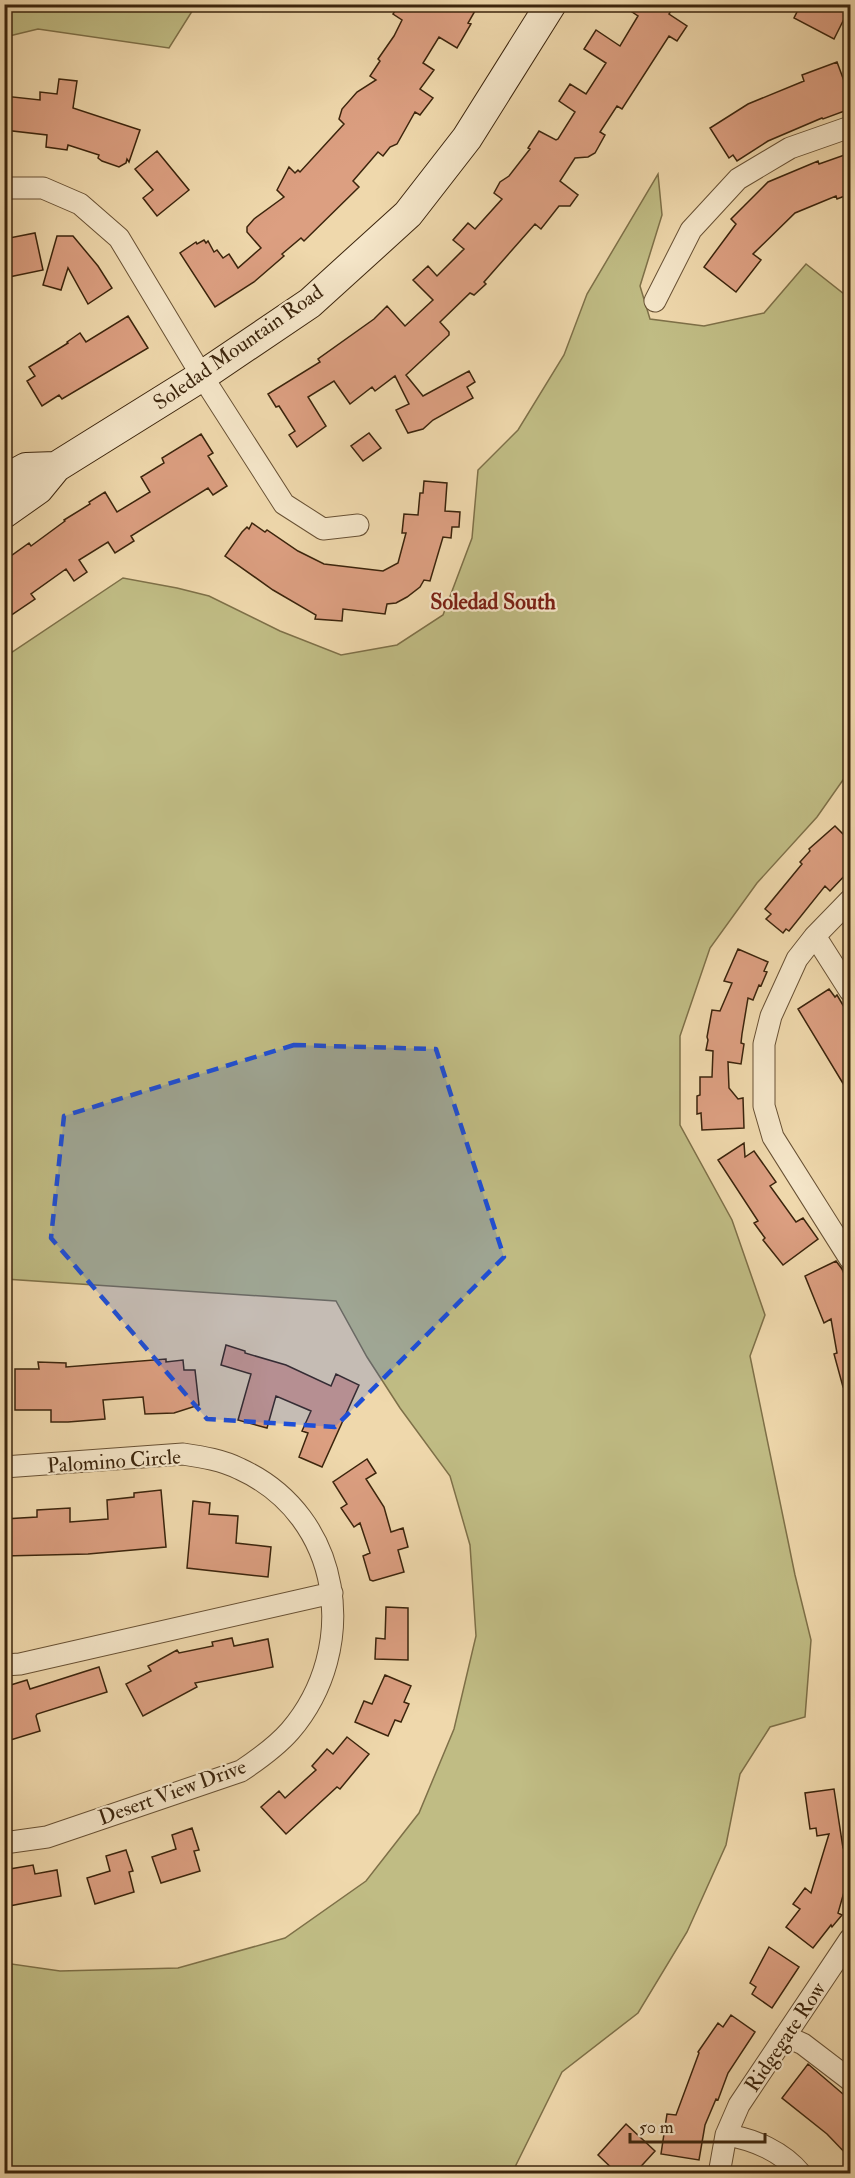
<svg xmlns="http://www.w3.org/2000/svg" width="855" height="2178" viewBox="0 0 855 2178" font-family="'IM FELL Double Pica',serif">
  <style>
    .green { fill: #c0bc84; stroke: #7e7048; stroke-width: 1.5 }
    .building { fill: #dc9f81; stroke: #3b240c; stroke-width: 1.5 }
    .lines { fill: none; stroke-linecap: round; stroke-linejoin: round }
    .street-casing { stroke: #685134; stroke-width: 23 }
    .secondary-casing { stroke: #3b240c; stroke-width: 32 }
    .street { stroke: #f5e6c9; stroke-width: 21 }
    .secondary { stroke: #f5e6c9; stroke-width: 30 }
    .marked { fill: #1d4ed8; fill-opacity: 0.2; stroke: #1d4ed8; stroke-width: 4.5; stroke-dasharray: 12 8; stroke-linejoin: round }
    .labels { text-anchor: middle; stroke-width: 4.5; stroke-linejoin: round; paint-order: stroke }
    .street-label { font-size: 21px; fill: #3b240c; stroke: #f5e6c9 }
    .neighbourhood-label { font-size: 22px; font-weight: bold; fill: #7a1f14; stroke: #f5e6c9 }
  </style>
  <rect width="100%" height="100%" fill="#efd8ac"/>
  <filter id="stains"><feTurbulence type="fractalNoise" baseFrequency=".00333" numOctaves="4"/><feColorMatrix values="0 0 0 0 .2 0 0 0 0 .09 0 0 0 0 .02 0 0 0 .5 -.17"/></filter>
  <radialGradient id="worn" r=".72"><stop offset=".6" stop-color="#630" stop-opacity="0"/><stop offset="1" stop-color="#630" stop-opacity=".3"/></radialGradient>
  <path class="green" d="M 4,5 L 5,4 L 196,5 L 169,48 L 38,29 L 5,37 Z
    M 658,174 L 662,215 L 640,286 L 650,319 L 704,326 L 764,313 L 806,264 L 849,298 L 850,301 L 850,770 L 817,817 L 757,883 L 710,948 L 680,1036 L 680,1125 L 732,1220 L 765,1315 L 750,1356 L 795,1575 L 811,1640 L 805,1717 L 770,1727 L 740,1774 L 726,1845 L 687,1932 L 638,2013 L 562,2072 L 512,2173 L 5,2173 L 5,1963 L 60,1971 L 178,1968 L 285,1938 L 366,1881 L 419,1813 L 454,1729 L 476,1636 L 470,1545 L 450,1476 L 400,1408 L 367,1357 L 336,1301 L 5,1279 L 5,657 L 123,578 L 177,588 L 209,596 L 280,631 L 341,655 L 397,645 L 443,615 L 472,538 L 478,470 L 518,430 L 564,355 L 587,294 Z"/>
  <path class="building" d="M 399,4 L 479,4 L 468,23 L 471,24 L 457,48 L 439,37 L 423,63 L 434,70 L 420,89 L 433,98 L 420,115 L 415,112 L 397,144 L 390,147 L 383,156 L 378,152 L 353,181 L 359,187 L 304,241 L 301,238 L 282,254 L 284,256 L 254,282 L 215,307 L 180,253 L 196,242 L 197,244 L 204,240 L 206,243 L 208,241 L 214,252 L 217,250 L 223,258 L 229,254 L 238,268 L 261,248 L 247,232 L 247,227 L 254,219 L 284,197 L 277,190 L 289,167 L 295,173 L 298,170 L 300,172 L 344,124 L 339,119 L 342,109 L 357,92 L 376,80 L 370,76 L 380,61 L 378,59 L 394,36 L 402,20 L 393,14 Z
    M 620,4 L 675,4 L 669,14 L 687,26 L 677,41 L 669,36 L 622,109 L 617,106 L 600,132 L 605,135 L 595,153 L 588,157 L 575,158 L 560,181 L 578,195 L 570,206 L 559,206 L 541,229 L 535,224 L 484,282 L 486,284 L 474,295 L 470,293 L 440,322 L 449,332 L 449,335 L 406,375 L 423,396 L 469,371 L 475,382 L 467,387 L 473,398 L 433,420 L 423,429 L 408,433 L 396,410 L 409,404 L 395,376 L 375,391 L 372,387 L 350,404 L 334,381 L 308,397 L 326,426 L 297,447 L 289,435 L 295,431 L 279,406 L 276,407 L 268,394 L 320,362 L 318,359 L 374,319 L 387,306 L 405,326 L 433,300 L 413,280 L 428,266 L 437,276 L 464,249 L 453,240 L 468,223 L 475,229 L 502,199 L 494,193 L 500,182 L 509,176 L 530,149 L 528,148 L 539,131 L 556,140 L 558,139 L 575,112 L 559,101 L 570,84 L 586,94 L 606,63 L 584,49 L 596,30 L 620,46 L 638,16 Z
    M 801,4 L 850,4 L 850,7 L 834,39 L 794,18 Z
    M 837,62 L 850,97 L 850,109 L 823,119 L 822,118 L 768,141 L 737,161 L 733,155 L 729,158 L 710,128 L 748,104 L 804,81 L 802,75 Z
    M 59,79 L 77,81 L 73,108 L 140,130 L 129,162 L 127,159 L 126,163 L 119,167 L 102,161 L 98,158 L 99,155 L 68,145 L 67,150 L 46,147 L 47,135 L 4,130 L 4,96 L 40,100 L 40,92 L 57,94 Z
    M 157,151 L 189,190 L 157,216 L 143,198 L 153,190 L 135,169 Z
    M 850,153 L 850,194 L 837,199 L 836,196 L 795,213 L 753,254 L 761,260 L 736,292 L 704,267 L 736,224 L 731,219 L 768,182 L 818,161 L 819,164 Z
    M 35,233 L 43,270 L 4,278 L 4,239 Z
    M 57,236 L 73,236 L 98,266 L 112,288 L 88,304 L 68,268 L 61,290 L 43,285 Z
    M 128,316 L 148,348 L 62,399 L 59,395 L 42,406 L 27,381 L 35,376 L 29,367 L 68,343 L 67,342 L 80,333 L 86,342 Z
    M 369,433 L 381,448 L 363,461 L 351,446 Z
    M 201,434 L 213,453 L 208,456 L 227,486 L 213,495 L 208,488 L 131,536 L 134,541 L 115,553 L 108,542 L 79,560 L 87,572 L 74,581 L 66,569 L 31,594 L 35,599 L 4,620 L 4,561 L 29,543 L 31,546 L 65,521 L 64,520 L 90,504 L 89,502 L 105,492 L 117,512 L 150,492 L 141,477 L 164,463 L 162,458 Z
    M 424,481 L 447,483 L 445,511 L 460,512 L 459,527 L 452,527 L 451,538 L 443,537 L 430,581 L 424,580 L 420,587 L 407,597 L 396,603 L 387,604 L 385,614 L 343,609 L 342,621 L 315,619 L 316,615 L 273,590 L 225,556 L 242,532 L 247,527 L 249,529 L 252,523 L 265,532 L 267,530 L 298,551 L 324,564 L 383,571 L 398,563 L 406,533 L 402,533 L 404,514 L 418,515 L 420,493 L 423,493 Z
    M 835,826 L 844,835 L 850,836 L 850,870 L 830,891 L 825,886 L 789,931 L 786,929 L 783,933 L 766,919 L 771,914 L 765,909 L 802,864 L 800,862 L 810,851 L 809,849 Z
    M 738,949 L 768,962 L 764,971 L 767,972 L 761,986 L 759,985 L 753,1000 L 748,998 L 742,1034 L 741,1043 L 744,1044 L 741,1064 L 728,1062 L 729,1088 L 738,1099 L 743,1098 L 744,1128 L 702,1130 L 701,1113 L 697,1114 L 697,1096 L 700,1095 L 700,1077 L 712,1077 L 713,1051 L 706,1050 L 708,1040 L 707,1037 L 712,1010 L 720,1011 L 732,983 L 724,981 Z
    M 829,989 L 835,997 L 837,995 L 850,1017 L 850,1095 L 798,1009 Z
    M 744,1143 L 745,1157 L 754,1151 L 776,1182 L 770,1186 L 796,1222 L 803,1218 L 818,1239 L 783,1265 L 763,1240 L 765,1238 L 754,1223 L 758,1221 L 718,1160 Z
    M 836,1261 L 842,1269 L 850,1288 L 850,1386 L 843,1387 L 834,1354 L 837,1353 L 831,1319 L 824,1323 L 805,1276 Z
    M 226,1345 L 245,1351 L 245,1353 L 286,1365 L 331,1386 L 336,1374 L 359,1385 L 322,1467 L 299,1457 L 308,1433 L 302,1431 L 311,1411 L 276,1396 L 267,1428 L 238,1420 L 251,1374 L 221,1365 Z
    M 166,1359 L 166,1362 L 183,1360 L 184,1370 L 195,1370 L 199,1405 L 174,1413 L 145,1414 L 143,1397 L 103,1400 L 105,1419 L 68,1422 L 51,1422 L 51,1410 L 15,1410 L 15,1369 L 39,1369 L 38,1362 L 66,1363 L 66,1367 Z
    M 367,1459 L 376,1473 L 366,1479 L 384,1507 L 391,1532 L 403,1528 L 408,1547 L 398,1550 L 404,1572 L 373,1581 L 370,1580 L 363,1556 L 370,1553 L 360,1523 L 354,1527 L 341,1508 L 347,1504 L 333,1482 Z
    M 161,1490 L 166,1547 L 88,1554 L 4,1556 L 4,1519 L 37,1517 L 37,1510 L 70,1508 L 70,1522 L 108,1519 L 107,1500 L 134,1497 L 134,1493 Z
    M 193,1501 L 210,1503 L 209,1514 L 238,1516 L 236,1543 L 271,1547 L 268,1577 L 187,1568 Z
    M 386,1607 L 408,1608 L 408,1660 L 375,1659 L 376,1638 L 385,1639 Z
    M 232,1638 L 234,1646 L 268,1639 L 273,1667 L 195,1683 L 197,1687 L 143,1716 L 126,1684 L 151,1671 L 148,1666 L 177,1650 L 179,1653 L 213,1646 L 212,1642 Z
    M 99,1667 L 107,1692 L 37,1714 L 36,1716 L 40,1731 L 4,1742 L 4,1687 L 27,1680 L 30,1689 Z
    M 385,1675 L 411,1686 L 404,1702 L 409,1704 L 401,1722 L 395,1720 L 388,1736 L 355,1722 L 364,1701 L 372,1704 Z
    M 347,1737 L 369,1754 L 340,1789 L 337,1787 L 286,1834 L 261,1807 L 279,1791 L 285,1798 L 316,1770 L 312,1766 L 327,1749 L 333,1754 Z
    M 834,1789 L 843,1848 L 850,1850 L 850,1871 L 838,1913 L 842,1915 L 832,1927 L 831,1925 L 813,1948 L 786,1927 L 800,1909 L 793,1904 L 805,1888 L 811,1893 L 829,1834 L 817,1836 L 816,1828 L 810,1829 L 805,1793 Z
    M 192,1828 L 199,1850 L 194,1851 L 200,1871 L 161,1883 L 152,1857 L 176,1849 L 172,1835 Z
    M 126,1850 L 133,1871 L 129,1872 L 134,1892 L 95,1904 L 87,1878 L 110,1871 L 106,1856 Z
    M 33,1865 L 35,1874 L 57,1870 L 61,1896 L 4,1907 L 4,1870 Z
    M 769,1947 L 799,1967 L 772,2008 L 752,1994 L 756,1987 L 750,1983 Z
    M 731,2015 L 755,2032 L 728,2073 L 718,2100 L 716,2099 L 705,2125 L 699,2160 L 661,2154 L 667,2114 L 676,2115 L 699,2053 L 698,2052 L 718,2023 L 723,2027 Z
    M 808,2064 L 850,2100 L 850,2158 L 827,2134 L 782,2098 Z
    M 626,2124 L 655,2151 L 634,2174 L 618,2174 L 598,2155 Z"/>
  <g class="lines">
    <g class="street-casing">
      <path id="street" d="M 4,188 L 43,188 L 80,204 L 119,238 L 202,376 L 284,504 L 323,529 L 358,525
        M 655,301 L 691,230 L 738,179 L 790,148 L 850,127
        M 850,900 L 815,936 L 797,959 L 771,1016 L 764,1044 L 764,1106 L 773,1137 L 850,1259
        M 815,936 L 850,991
        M 4,1467 L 183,1454 C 203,1457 222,1460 240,1469 C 343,1516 361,1648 290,1731 C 276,1747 259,1759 241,1771 L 47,1837 L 4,1843
        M 4,1665 L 20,1664 L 332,1593
        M 785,2036 L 803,2044 L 850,2080
        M 726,2135 C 754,2139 783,2152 801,2174
        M 719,2174 L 726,2135 L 739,2105 L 850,1939"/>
    </g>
    <g class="secondary-casing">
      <path id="secondary" d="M 4,480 L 26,468 L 56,467
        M 4,513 L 38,489 L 56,467 L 202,376 L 310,303 L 408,214 L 467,138 L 551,4"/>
    </g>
    <use href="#street" class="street"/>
    <use href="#secondary" class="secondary"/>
  </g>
  <path class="marked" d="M 294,1045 L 436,1049 L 504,1257 L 335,1427 L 207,1419 L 51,1238 L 64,1116 Z"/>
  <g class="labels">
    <g class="street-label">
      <text transform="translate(238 347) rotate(-35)" y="7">Soledad Mountain Road</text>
      <text transform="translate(114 1461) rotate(-4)" y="7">Palomino Circle</text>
      <text transform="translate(172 1792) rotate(-20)" y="7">Desert View Drive</text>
      <text transform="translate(785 2037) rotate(-56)" y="7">Ridgegate Row</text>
    </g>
    <g class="neighbourhood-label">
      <text x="493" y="609">Soledad South</text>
    </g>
  </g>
  <rect width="855" height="2178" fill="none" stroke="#efd8ac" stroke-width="24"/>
  <rect x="6" y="6" width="843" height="2166" fill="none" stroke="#3b240c" stroke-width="3"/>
  <rect x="12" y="12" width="831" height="2154" fill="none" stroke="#3b240c" stroke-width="1.5"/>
  <path d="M630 2133v9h135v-9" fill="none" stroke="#3b240c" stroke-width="3"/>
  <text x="639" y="2133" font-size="18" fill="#3b240c" stroke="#f5e6c9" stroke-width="4.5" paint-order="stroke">50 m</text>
  <rect width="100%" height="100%" filter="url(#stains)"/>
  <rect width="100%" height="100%" fill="url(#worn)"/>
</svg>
